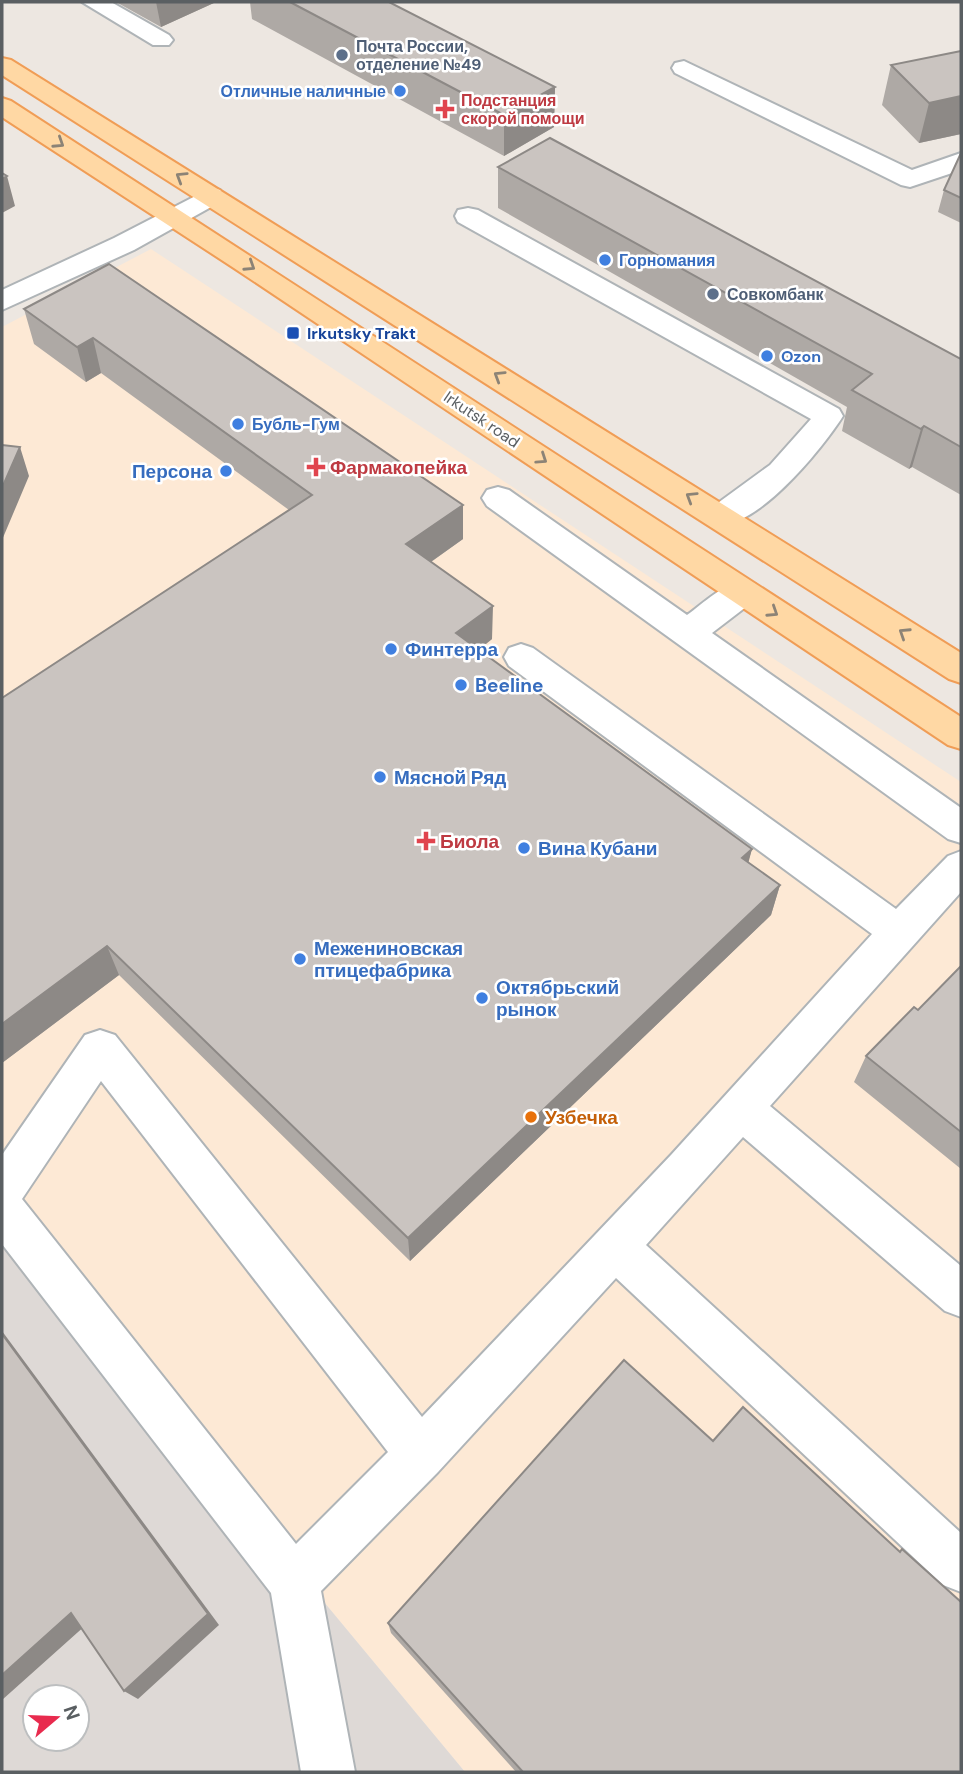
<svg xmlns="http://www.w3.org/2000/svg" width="963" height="1774" viewBox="0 0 963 1774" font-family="'DM Sans',sans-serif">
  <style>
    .commercial { fill: #fde9d5 }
    .industrial { fill: #ded9d6; fill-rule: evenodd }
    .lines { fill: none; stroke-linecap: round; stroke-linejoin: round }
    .minor-casing { stroke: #afb4b7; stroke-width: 4 }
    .major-casing { stroke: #f09d56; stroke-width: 4 }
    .minor { fill: #fff; fill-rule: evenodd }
    .major { fill: #ffd8a4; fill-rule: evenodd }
    .wall { fill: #aea9a5 }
    .shaded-wall { fill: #8d8986 }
    .building { fill: #cac4c0; stroke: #8d8986; stroke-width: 2 }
    .oneway { stroke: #8c8376 }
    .service-dot { fill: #5c6f8a; stroke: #fff; stroke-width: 2.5 }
    .shop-dot { fill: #3f7fe0; stroke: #fff; stroke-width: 2.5 }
    .health-dot { fill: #e0444e; stroke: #fff; stroke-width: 2.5 }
    .transit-dot { fill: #1a4fb4; stroke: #fff; stroke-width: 2.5 }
    .food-dot { fill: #e8710a; stroke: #fff; stroke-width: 2.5 }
    .labels { text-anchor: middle; stroke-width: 5; stroke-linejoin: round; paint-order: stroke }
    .far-service-label { font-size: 16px; font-weight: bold; fill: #4e5e75; stroke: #fff; text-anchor: start }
    .far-shop-label { font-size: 16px; font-weight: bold; fill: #366cbe; stroke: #fff; text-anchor: start }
    .far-health-label { font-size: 16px; font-weight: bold; fill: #be3a42; stroke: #fff; text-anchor: start }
    .far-transit-label { font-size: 16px; font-weight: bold; fill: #164399; stroke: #fff; text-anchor: start }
    .far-street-label { font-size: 16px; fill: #5a5f62; stroke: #fff }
    .health-label { font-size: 19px; font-weight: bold; fill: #be3a42; stroke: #fff; text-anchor: start }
    .shop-label { font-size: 19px; font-weight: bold; fill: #366cbe; stroke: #fff; text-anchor: start }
    .food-label { font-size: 19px; font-weight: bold; fill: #c56008; stroke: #fff; text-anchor: start }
  </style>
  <rect width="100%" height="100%" fill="#ede7e1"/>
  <path class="commercial" d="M 151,249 L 961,782 L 961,1772 L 465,1772 L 2,1214 L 2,327 Z"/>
  <path class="industrial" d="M 2,1214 L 465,1772 L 2,1772 ZM 35,1697 L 77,1697 L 77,1739 L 35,1739 Z"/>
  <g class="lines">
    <g class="minor-casing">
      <path id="minor" d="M 82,2 L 111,2 L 169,35 L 173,40 L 169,45 L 153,45 Z
        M 684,61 L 912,170 L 961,153 L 961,170 L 910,187 L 901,185 L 675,73 L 672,68 L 675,63 Z
        M 211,188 L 220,190 L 224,196 L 220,202 L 134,250 L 2,310 L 2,290 L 114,238 Z
        M 468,208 L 478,210 L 839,409 L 843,416 C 823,448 752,536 711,524 L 706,516 L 711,508 L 770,465 L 811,419 L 458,222 L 455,216 L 458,210 Z
        M 498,487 L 509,490 L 687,615 C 707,601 729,576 755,584 L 760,592 L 755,600 L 712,633 L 961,808 L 961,843 L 948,839 L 487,506 L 482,498 L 487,490 Z
        M 521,644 L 533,648 L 896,909 L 948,856 L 961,851 L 961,892 L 770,1106 L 961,1266 L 961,1317 L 945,1311 L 743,1137 L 646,1245 L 961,1533 L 961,1592 L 943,1585 L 616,1278 L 438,1472 L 321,1591 L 355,1772 L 301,1772 L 271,1593 L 2,1244 L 2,1155 L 85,1035 L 100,1030 L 115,1035 L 422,1417 L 671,1155 L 872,934 L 509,666 L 504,657 L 509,648 ZM 101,1081 L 388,1452 L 296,1544 L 22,1199 Z"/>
    </g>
    <g class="major-casing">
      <path id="major" d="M 2,58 L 11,60 L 961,653 L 961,683 L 949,679 L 2,75 Z
        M 2,98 L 11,101 L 961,717 L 961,749 L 948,745 L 234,268 L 2,117 Z"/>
    </g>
    <use href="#minor" class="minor"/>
    <use href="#major" class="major"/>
  </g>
  <path class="wall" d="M 116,2 L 216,2 L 161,27 Z
    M 250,2 L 389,2 L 555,87 L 554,127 L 504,156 L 252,19 Z
    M 961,51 L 961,134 L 919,143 L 882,105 L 891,65 Z
    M 961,153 L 961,223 L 938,212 L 944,190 Z
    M 498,167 L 961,359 L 961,495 L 912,467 L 909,469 L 842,431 L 847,407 L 498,208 Z
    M 109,264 L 463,505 L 463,539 L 431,562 L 492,639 L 479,650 L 752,849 L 748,862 L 780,885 L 771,915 L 410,1261 L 119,975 L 2,1063 L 2,698 L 289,510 L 101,373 L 86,382 L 34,344 L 24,309 Z
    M 961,966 L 961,1169 L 854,1082 L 866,1056 L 918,1010 Z
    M 713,1441 L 899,1551 L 902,1549 L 961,1772 L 516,1772 L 391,1633 L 388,1623 Z"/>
  <path class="shaded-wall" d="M 156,2 L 216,2 L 161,27 Z
    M 555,87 L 554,127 L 504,156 L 504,115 Z
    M 961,96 L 961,134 L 919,143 L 929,103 Z
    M 7,176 L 15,206 L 2,213 L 2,179 Z
    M 93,338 L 101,373 L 86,382 L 77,347 Z
    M 924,426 L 912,467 L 909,469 L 921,429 Z
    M 20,447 L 29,476 L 2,540 L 2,488 Z
    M 463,505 L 463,539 L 408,578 L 406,544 Z
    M 493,606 L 492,639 L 457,666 L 456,633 Z
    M 752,849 L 744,879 L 742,858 Z
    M 780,885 L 771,915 L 410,1261 L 408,1238 Z
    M 107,946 L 119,975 L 2,1063 L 2,1024 Z
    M 2,1331 L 219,1625 L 138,1699 L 124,1691 L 2,1334 Z
    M 71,1613 L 87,1624 L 2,1700 L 2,1675 Z"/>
  <path class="building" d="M 290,2 L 389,2 L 555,87 L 504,115 Z
    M 961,51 L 961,96 L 929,103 L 891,65 Z
    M 550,138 L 961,359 L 961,447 L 924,426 L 921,429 L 852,390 L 872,374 L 498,167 Z
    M 961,153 L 961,198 L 944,190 Z
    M 2,173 L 7,176 L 2,179 Z
    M 109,264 L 463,505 L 406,544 L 493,606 L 456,633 L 752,849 L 742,858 L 780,885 L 408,1238 L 107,946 L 2,1024 L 2,698 L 312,495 L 93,338 L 77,347 L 24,309 Z
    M 2,445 L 20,447 L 2,488 Z
    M 961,966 L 961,1132 L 866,1056 L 914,1007 L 918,1010 Z
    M 2,1334 L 208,1614 L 124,1691 L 71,1613 L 2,1675 Z
    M 624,1360 L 713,1441 L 743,1407 L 900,1552 L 902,1549 L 961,1602 L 961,1772 L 523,1772 L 388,1623 Z"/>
  <defs><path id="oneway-chevron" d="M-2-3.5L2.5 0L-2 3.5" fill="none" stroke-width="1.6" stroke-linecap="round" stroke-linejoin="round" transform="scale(1.75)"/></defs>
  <g class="oneway">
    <use href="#oneway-chevron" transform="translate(59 143) rotate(33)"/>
    <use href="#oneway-chevron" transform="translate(181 177) rotate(-148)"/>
    <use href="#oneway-chevron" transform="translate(250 266) rotate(33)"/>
    <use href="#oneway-chevron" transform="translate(499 376) rotate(-148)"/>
    <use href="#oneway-chevron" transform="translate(542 459) rotate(34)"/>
    <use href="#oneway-chevron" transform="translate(691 497) rotate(-148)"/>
    <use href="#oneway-chevron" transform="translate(773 612) rotate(33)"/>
    <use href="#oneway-chevron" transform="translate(904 633) rotate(-147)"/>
  </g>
  <g class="service-dot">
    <circle cx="342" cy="55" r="7"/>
    <circle cx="713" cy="294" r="7"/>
  </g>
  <g class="shop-dot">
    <circle cx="400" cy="91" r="7"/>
    <circle cx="605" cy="260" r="7"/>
    <circle cx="767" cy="356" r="7"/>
    <circle cx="238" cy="424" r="7"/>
    <circle cx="226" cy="471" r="7"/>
    <circle cx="391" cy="649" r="7"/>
    <circle cx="461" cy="685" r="7"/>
    <circle cx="380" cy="777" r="7"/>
    <circle cx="524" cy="848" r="7"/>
    <circle cx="300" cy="959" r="7"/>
    <circle cx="482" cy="998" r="7"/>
  </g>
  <g class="health-dot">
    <path d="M441.5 98.5h7v7h7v7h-7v7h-7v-7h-7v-7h7z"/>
    <path d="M312.5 456.5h7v7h7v7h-7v7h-7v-7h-7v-7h7z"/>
    <path d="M422.5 830.5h7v7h7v7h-7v7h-7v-7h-7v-7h7z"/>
  </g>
  <rect class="transit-dot" x="286" y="326" width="14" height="14" rx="3.5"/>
  <circle class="food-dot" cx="531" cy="1117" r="7"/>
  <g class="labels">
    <g class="far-service-label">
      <text x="356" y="52">Почта России,<tspan x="356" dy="18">отделение №49</tspan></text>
      <text x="727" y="300">Совкомбанк</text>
    </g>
    <g class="far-shop-label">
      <text x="386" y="97" text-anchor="end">Отличные наличные</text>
      <text x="619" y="266">Горномания</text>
      <text x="781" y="362">Ozon</text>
      <text x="252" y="430">Бубль-Гум</text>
    </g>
    <g class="far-health-label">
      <text x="461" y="106">Подстанция<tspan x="461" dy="18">скорой помощи</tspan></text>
    </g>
    <g class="far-transit-label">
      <text x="307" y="339">Irkutsky Trakt</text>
    </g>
    <g class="far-street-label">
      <text transform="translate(482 419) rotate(34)" y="6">Irkutsk road</text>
    </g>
    <g class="health-label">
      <text x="330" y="474">Фармакопейка</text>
      <text x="440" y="848">Биола</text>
    </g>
    <g class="shop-label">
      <text x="212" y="478" text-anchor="end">Персона</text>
      <text x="405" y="656">Финтерра</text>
      <text x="475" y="692">Beeline</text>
      <text x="394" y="784">Мясной Ряд</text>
      <text x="538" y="855">Вина Кубани</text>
      <text x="314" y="955">Межениновская<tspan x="314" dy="22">птицефабрика</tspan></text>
      <text x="496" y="994">Октябрьский<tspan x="496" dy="22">рынок</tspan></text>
    </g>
    <g class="food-label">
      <text x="545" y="1124">Узбечка</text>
    </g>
  </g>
  <rect width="963" height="1774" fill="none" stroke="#5a5f62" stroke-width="7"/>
  <g transform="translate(56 1718) rotate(71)"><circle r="33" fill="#ffffff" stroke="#bdbfc0" stroke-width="2"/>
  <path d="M0-5L12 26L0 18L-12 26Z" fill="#e82b4e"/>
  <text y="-10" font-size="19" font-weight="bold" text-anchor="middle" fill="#5a5f62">N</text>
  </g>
</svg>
